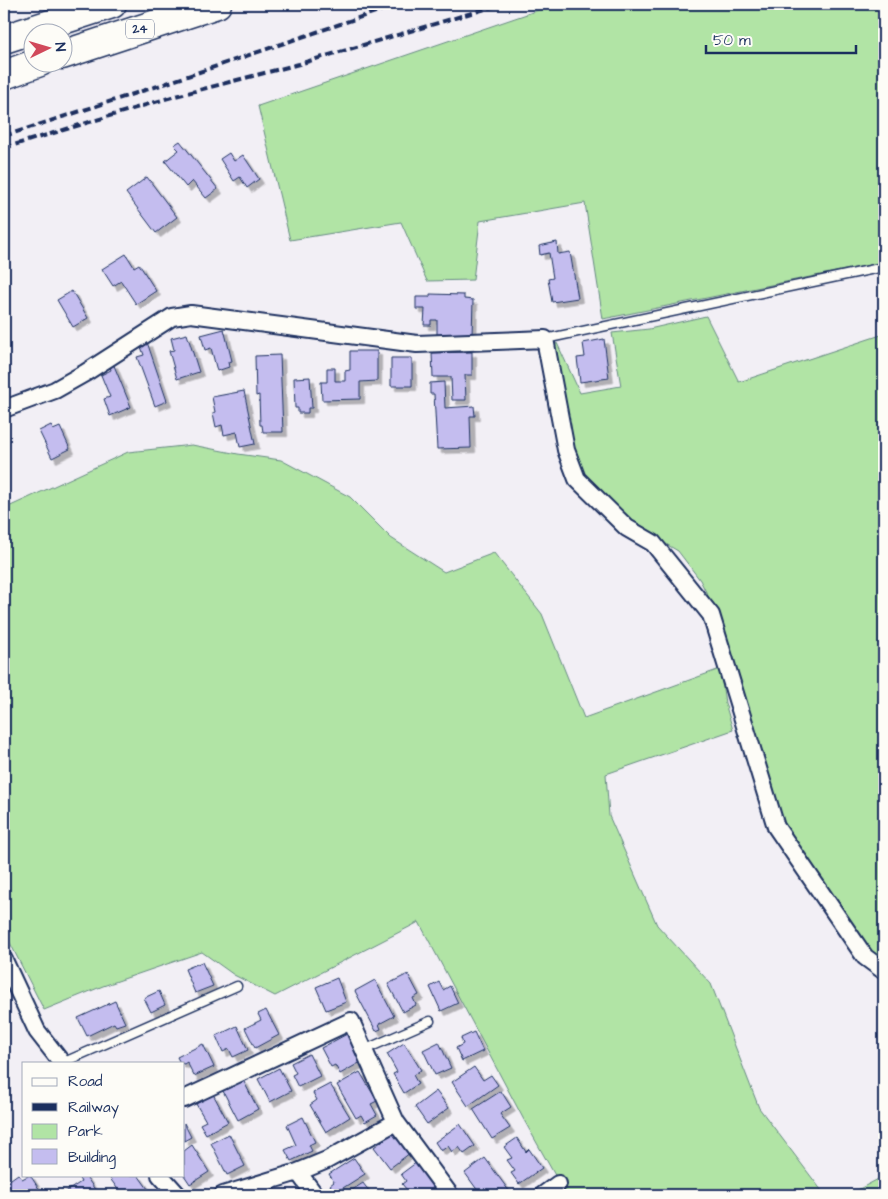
<svg xmlns="http://www.w3.org/2000/svg" width="888" height="1199" viewBox="0 0 888 1199" font-family="'Architects Daughter',sans-serif">
  <style>
    .green { fill: #b1e4a5; stroke: #668a82 }
    .building { fill: #c4bdef; stroke: #1b2f5e; filter: url(#shadow) }
    .lines { fill: none; stroke-linecap: round; stroke-linejoin: round }
    .lane-casing { stroke: #1b2f5e; stroke-width: 11 }
    .street-casing { stroke: #1b2f5e; stroke-width: 20 }
    .highway-casing { stroke: #1b2f5e; stroke-width: 31 }
    .lane { stroke: #fdfcf7; stroke-width: 8 }
    .street { stroke: #fdfcf7; stroke-width: 16 }
    .highway { stroke: #fdfcf7; stroke-width: 28 }
    .rail { stroke: #1b2f5e; stroke-width: 4; stroke-dasharray: 8 4; stroke-linecap: butt }
    .labels { text-anchor: middle; stroke-width: 5; stroke-linejoin: round; paint-order: stroke }
    .shield { fill: #fdfcf7; stroke: #5f6c8c; stroke-width: 1 }
    .shield-label { font-size: 12px; font-weight: bold; fill: #1b2f5e }
  </style>
  <defs>
    <filter id="shadow"><feDropShadow dx="4.5" dy="4.5" stdDeviation="0" flood-color="#0004"/></filter>
  </defs>
  <rect width="100%" height="100%" fill="#f2eff5"/>
  <filter id="ink" filterUnits="userSpaceOnUse"><feTurbulence type="fractalNoise" baseFrequency=".02" numOctaves="2"/><feDisplacementMap in="SourceGraphic" scale="10" xChannelSelector="R" yChannelSelector="G"/><feConvolveMatrix kernelMatrix="1 2 1 2 8 2 1 2 1" color-interpolation-filters="sRGB"/></filter>
  <g filter="url(#ink)">
    <path class="green" d="M 556,4 L 884,4 L 884,262 L 603,319 L 585,203 L 480,221 L 473,280 L 427,281 L 401,222 L 290,240 L 258,106 Z
      M 706,316 L 739,382 L 884,334 L 884,960 L 861,946 L 777,819 L 717,614 L 700,580 L 678,551 L 630,523 L 580,471 L 564,419 L 554,347 L 557,343 L 580,393 L 621,386 L 612,333 L 649,329 Z
      M 192,445 L 238,454 L 281,460 L 350,497 L 391,538 L 444,572 L 494,553 L 542,614 L 584,718 L 720,669 L 725,703 L 733,730 L 606,774 L 609,816 L 657,925 L 711,984 L 759,1108 L 825,1195 L 566,1195 L 524,1120 L 419,922 L 275,996 L 234,975 L 202,952 L 103,986 L 44,1010 L 4,931 L 4,509 L 128,452 Z
      M 884,1176 L 884,1195 L 848,1195 Z"/>
    <path class="building" d="M 180,141 L 218,189 L 206,198 L 192,181 L 186,187 L 165,161 L 179,150 L 174,145 Z
      M 229,153 L 234,161 L 243,155 L 259,179 L 247,188 L 240,177 L 234,181 L 220,159 Z
      M 147,177 L 177,217 L 156,233 L 126,193 Z
      M 557,242 L 558,254 L 570,252 L 578,298 L 552,302 L 548,279 L 553,278 L 549,253 L 540,255 L 539,246 Z
      M 126,254 L 134,267 L 139,264 L 156,291 L 136,304 L 121,281 L 113,286 L 102,269 Z
      M 72,291 L 88,318 L 73,327 L 57,300 Z
      M 430,294 L 464,295 L 464,299 L 473,300 L 472,336 L 437,335 L 437,320 L 431,320 L 431,325 L 424,325 L 425,309 L 416,309 L 416,297 L 430,297 Z
      M 224,329 L 232,361 L 228,362 L 229,367 L 217,371 L 211,348 L 205,350 L 201,335 Z
      M 187,334 L 199,372 L 177,379 L 169,351 L 174,350 L 171,338 Z
      M 604,339 L 609,378 L 580,382 L 577,358 L 585,357 L 583,343 Z
      M 147,342 L 167,401 L 155,406 L 137,357 L 144,355 L 140,344 Z
      M 350,351 L 377,351 L 377,381 L 360,382 L 360,399 L 322,400 L 321,382 L 327,382 L 327,368 L 335,368 L 335,381 L 345,381 L 345,371 L 350,370 Z
      M 472,352 L 472,375 L 465,375 L 466,400 L 452,400 L 451,377 L 433,377 L 432,353 Z
      M 280,355 L 283,432 L 263,432 L 262,425 L 260,425 L 259,395 L 256,396 L 255,356 Z
      M 391,358 L 412,358 L 412,386 L 391,386 Z
      M 113,363 L 131,407 L 110,416 L 104,399 L 110,397 L 101,375 L 111,370 L 109,364 Z
      M 310,377 L 312,408 L 308,408 L 308,413 L 298,413 L 298,408 L 295,408 L 294,378 Z
      M 444,382 L 445,408 L 474,406 L 475,416 L 470,416 L 471,448 L 437,449 L 434,394 L 430,394 L 430,383 Z
      M 244,391 L 255,444 L 240,447 L 237,432 L 224,435 L 222,425 L 216,427 L 213,413 L 215,412 L 212,397 Z
      M 51,425 L 53,430 L 60,427 L 70,449 L 52,458 L 39,431 Z
      M 202,962 L 213,986 L 195,993 L 185,969 Z
      M 408,974 L 419,995 L 413,998 L 416,1005 L 403,1012 L 388,984 Z
      M 337,978 L 346,1002 L 326,1010 L 316,987 Z
      M 375,980 L 394,1016 L 379,1024 L 381,1029 L 376,1031 L 355,991 Z
      M 439,982 L 443,990 L 450,986 L 458,1003 L 441,1011 L 430,987 Z
      M 159,991 L 165,1005 L 151,1012 L 144,998 Z
      M 115,1001 L 125,1023 L 116,1026 L 114,1023 L 87,1036 L 78,1018 Z
      M 266,1010 L 279,1035 L 255,1048 L 245,1028 L 261,1020 L 258,1014 Z
      M 237,1026 L 248,1050 L 233,1057 L 229,1049 L 223,1052 L 216,1036 Z
      M 474,1032 L 483,1051 L 462,1061 L 456,1048 L 463,1044 L 461,1038 Z
      M 347,1034 L 361,1062 L 340,1074 L 335,1065 L 331,1067 L 321,1048 Z
      M 439,1042 L 451,1068 L 435,1075 L 423,1050 Z
      M 404,1043 L 421,1070 L 413,1075 L 418,1084 L 404,1093 L 393,1074 L 397,1072 L 387,1054 Z
      M 203,1044 L 214,1067 L 194,1076 L 187,1062 L 184,1064 L 180,1063 L 177,1057 Z
      M 309,1054 L 320,1076 L 298,1087 L 292,1075 L 296,1073 L 291,1063 Z
      M 474,1067 L 483,1080 L 491,1075 L 498,1085 L 468,1106 L 452,1082 Z
      M 279,1068 L 291,1091 L 270,1102 L 258,1079 Z
      M 360,1072 L 377,1101 L 371,1104 L 377,1115 L 365,1122 L 361,1115 L 356,1118 L 337,1085 Z
      M 243,1080 L 258,1109 L 238,1120 L 223,1091 Z
      M 330,1084 L 350,1117 L 326,1132 L 310,1105 L 317,1100 L 313,1093 Z
      M 436,1091 L 449,1108 L 427,1124 L 415,1107 Z
      M 501,1091 L 511,1107 L 500,1114 L 510,1128 L 492,1139 L 473,1109 Z
      M 213,1094 L 228,1122 L 206,1134 L 200,1124 L 206,1121 L 196,1104 Z
      M 303,1117 L 315,1142 L 309,1145 L 312,1151 L 291,1161 L 285,1150 L 296,1145 L 287,1125 Z
      M 184,1123 L 191,1137 L 184,1141 Z
      M 460,1124 L 475,1146 L 464,1154 L 459,1147 L 452,1152 L 448,1146 L 441,1151 L 435,1142 Z
      M 394,1132 L 410,1153 L 390,1168 L 374,1147 Z
      M 229,1134 L 245,1166 L 227,1175 L 211,1143 Z
      M 517,1138 L 526,1152 L 529,1149 L 542,1168 L 519,1184 L 511,1173 L 515,1171 L 507,1160 L 512,1158 L 504,1147 Z
      M 192,1145 L 209,1172 L 190,1184 L 184,1175 L 184,1151 Z
      M 354,1158 L 365,1174 L 335,1193 L 330,1185 L 334,1182 L 329,1174 Z
      M 485,1158 L 512,1195 L 481,1195 L 465,1173 Z
      M 417,1162 L 436,1187 L 430,1191 L 433,1195 L 411,1195 L 402,1184 L 406,1181 L 401,1174 Z
      M 18,1174 L 22,1179 L 30,1175 L 43,1195 L 5,1195 L 4,1193 L 4,1184 Z
      M 77,1175 L 85,1175 L 98,1194 L 61,1195 L 81,1182 Z
      M 111,1175 L 138,1175 L 148,1189 L 138,1195 L 122,1195 L 109,1177 Z
      M 363,1183 L 372,1195 L 351,1195 L 349,1192 Z"/>
    <g class="lines">
      <g class="lane-casing">
        <path id="lane" d="M 545,339 L 884,267
          M 364,1050 L 430,1021
          M 62,1063 L 237,986"/>
      </g>
      <g class="street-casing">
        <path id="street" d="M 4,409 L 55,390 L 85,373 L 172,317 L 191,314 L 417,344 L 545,339 L 566,450 L 577,479 L 627,528 L 653,543 L 711,615 L 776,827 L 865,957 L 884,971
          M 4,960 L 37,1031 L 62,1063
          M 184,1099 L 351,1021 L 396,1122 L 450,1195
          M 298,1172 L 315,1195
          M 160,1175 L 178,1195
          M 223,1195 L 298,1172 L 327,1160 L 396,1122
          M 543,1195 L 558,1184"/>
      </g>
      <g class="highway-casing">
        <path id="highway" d="M 4,39 L 112,4
          M 62,55 L 217,4
          M 4,75 L 40,62"/>
      </g>
      <use href="#lane" class="lane"/>
      <use href="#street" class="street"/>
      <use href="#highway" class="highway"/>
      <path class="rail" d="M 4,136 L 167,83 L 399,4
        M 4,148 L 172,97 L 299,64 L 502,4"/>
    </g>
  </g>
  <g class="labels">
    <rect class="shield" x="126" y="19.5" width="28" height="19" rx="4"/>
    <g class="shield-label">
      <text x="140" y="33">24</text>
    </g>
  </g>
  <rect width="888" height="1199" fill="none" stroke="#fdfcf7" stroke-width="20"/>
  <rect x="10" y="10" width="868" height="1179" fill="none" stroke="#1b2f5e" stroke-width="2" filter="url(#ink)"/>
  <rect x="22" y="1062" width="162" height="115" fill="#fdfcf7" stroke="#a3aaba"/>
  <rect x="32" y="1078" width="25" height="8" fill="#fdfcf7" stroke="#a3aaba"/>
  <text x="68" y="1086" font-size="15" fill="#1b2f5e">Road</text>
  <rect x="32" y="1103" width="25" height="8" fill="#1b2f5e" stroke="#a3aaba"/>
  <text x="68" y="1112" font-size="15" fill="#1b2f5e">Railway</text>
  <rect x="32" y="1124" width="25" height="15" fill="#b1e4a5" stroke="#a3aaba"/>
  <text x="68" y="1136" font-size="15" fill="#1b2f5e">Park</text>
  <rect x="32" y="1149" width="25" height="15" fill="#c4bdef" stroke="#a3aaba"/>
  <text x="68" y="1162" font-size="15" fill="#1b2f5e">Building</text>
  <g transform="translate(48 48) rotate(85)"><circle r="24" fill="#fdfcf7" stroke="#a3aaba"/>
  <path d="M0-4L9 19L0 12L-9 19Z" fill="#d1495b"/>
  <text y="-8" font-size="14" font-weight="bold" text-anchor="middle" fill="#1b2f5e">N</text>
  </g>
  <path d="M706 45v8h150v-8" fill="none" stroke="#1b2f5e" stroke-width="2.5"/>
  <text x="713" y="45" font-size="15" fill="#1b2f5e" stroke="#fdfcf7" stroke-width="4" paint-order="stroke">50 m</text>
</svg>
